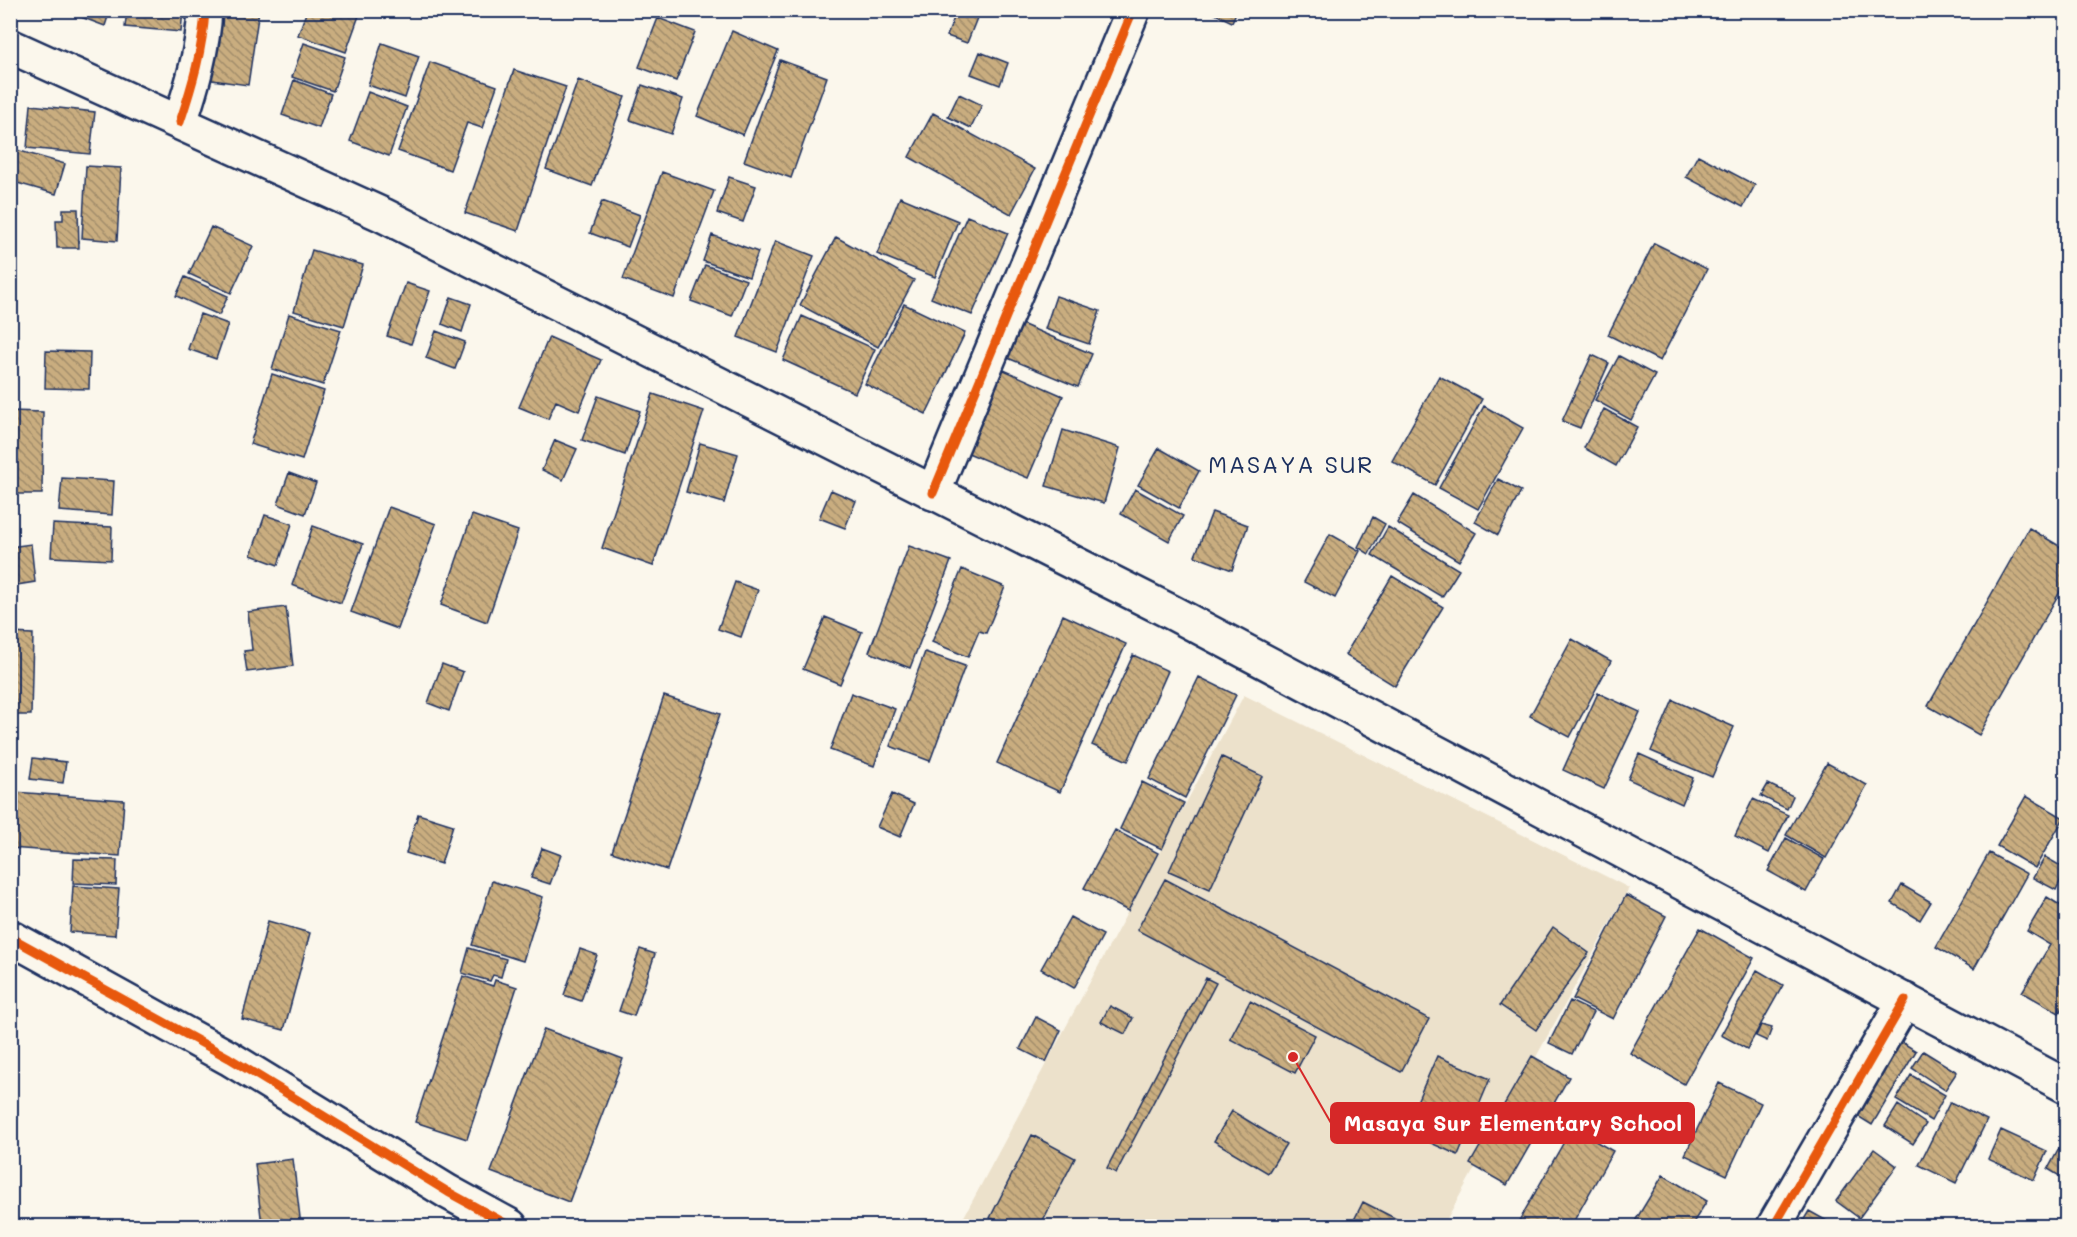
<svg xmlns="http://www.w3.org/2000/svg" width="2077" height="1237" viewBox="0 0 2077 1237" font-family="Mali,sans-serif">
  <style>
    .built { fill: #ece1cb }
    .building { fill: url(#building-back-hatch); stroke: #1b2f5e; stroke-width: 1.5 }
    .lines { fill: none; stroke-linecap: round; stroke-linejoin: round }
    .minor-casing { stroke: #1b2f5e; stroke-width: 38 }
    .secondary-casing { stroke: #1b2f5e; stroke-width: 38 }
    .minor { stroke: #fbf7ec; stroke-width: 33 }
    .secondary { stroke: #fbf7ec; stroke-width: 33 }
    .cycleway-casing { stroke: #fbf7ec; stroke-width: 13 }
    .cycleway { stroke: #e8590c; stroke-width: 9 }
    .labels { text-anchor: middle; stroke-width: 4.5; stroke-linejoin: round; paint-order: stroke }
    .quarter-label { font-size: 24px; letter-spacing: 1.5px; fill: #1b2f5e; stroke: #fbf7ec }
    .leader { fill: none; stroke: #d62828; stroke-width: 2 }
    .callout-dot { fill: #d62828; stroke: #fbf7ec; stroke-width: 2 }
    .callout { fill: #d62828; stroke: #d62828; stroke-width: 2 }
    .callout-label { font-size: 22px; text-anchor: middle; font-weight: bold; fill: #fff }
  </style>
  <defs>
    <pattern id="building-back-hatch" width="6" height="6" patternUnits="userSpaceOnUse" patternTransform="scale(1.5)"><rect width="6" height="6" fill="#c9ad7f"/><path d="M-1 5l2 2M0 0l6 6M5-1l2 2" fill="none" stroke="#a28d6b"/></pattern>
  </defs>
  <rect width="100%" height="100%" fill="#fbf7ec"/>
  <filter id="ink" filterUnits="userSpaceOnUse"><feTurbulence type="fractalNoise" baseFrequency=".0167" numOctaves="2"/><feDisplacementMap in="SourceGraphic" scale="12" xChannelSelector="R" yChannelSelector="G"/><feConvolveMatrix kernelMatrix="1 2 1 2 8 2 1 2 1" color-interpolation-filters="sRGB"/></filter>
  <g filter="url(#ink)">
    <path class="built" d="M 1244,695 L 1629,888 L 1443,1226 L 959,1226 Z"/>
    <path class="building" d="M 62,10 L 110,10 L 105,26 Z
      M 127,10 L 183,10 L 181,32 L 125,27 Z
      M 215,10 L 259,10 L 248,85 L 205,79 Z
      M 307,10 L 361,10 L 346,52 L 298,35 Z
      M 957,10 L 977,18 L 967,43 L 947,36 Z
      M 1207,10 L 1237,10 L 1232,22 Z
      M 658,18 L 695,32 L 676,81 L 639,67 Z
      M 732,31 L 778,51 L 743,135 L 697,116 Z
      M 304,43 L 345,57 L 333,91 L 292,77 Z
      M 382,43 L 419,56 L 405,98 L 368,85 Z
      M 980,52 L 1008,63 L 1000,85 L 971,74 Z
      M 780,60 L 827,77 L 791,178 L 744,161 Z
      M 430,62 L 497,86 L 482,128 L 467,123 L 450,170 L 398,151 Z
      M 514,70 L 566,87 L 518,231 L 465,213 Z
      M 294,80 L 331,94 L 319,128 L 282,115 Z
      M 578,80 L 625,97 L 592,186 L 546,169 Z
      M 642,85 L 683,99 L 671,134 L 630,120 Z
      M 368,92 L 407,107 L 389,156 L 350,141 Z
      M 959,94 L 982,105 L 971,128 L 948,117 Z
      M 31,105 L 95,112 L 90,154 L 27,148 Z
      M 933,113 L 1035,169 L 1011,214 L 909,157 Z
      M 13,149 L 65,164 L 56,194 L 10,181 L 10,158 Z
      M 1698,155 L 1755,185 L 1743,207 L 1686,177 Z
      M 86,166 L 121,168 L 117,241 L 82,238 Z
      M 662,172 L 714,191 L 674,298 L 623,279 Z
      M 729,177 L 756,186 L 743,222 L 717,213 Z
      M 900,197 L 958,221 L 935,277 L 877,254 Z
      M 602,201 L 640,215 L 628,247 L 590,233 Z
      M 63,209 L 78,209 L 79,248 L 57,248 L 56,220 L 63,220 Z
      M 967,216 L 1008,233 L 972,315 L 931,298 Z
      M 211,227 L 253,246 L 231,293 L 189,274 Z
      M 712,235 L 758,252 L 749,277 L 703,261 Z
      M 836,237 L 914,280 L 878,347 L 800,305 Z
      M 775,241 L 814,256 L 777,352 L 738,337 Z
      M 1654,243 L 1707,269 L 1660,361 L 1608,335 Z
      M 312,250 L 363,265 L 344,326 L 294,311 Z
      M 705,265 L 746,280 L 732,316 L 691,301 Z
      M 185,277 L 228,296 L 219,315 L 176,296 Z
      M 406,283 L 430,291 L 411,344 L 387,336 Z
      M 1056,296 L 1100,311 L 1089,344 L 1045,329 Z
      M 451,297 L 471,304 L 462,332 L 442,324 Z
      M 904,304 L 965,333 L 926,414 L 865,384 Z
      M 200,314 L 228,324 L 216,359 L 188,349 Z
      M 289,314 L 341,330 L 323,385 L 272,369 Z
      M 802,316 L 875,349 L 855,393 L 783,360 Z
      M 1017,322 L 1092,354 L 1078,387 L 1003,356 Z
      M 436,331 L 465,342 L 455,369 L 426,358 Z
      M 549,337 L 601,360 L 579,411 L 556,401 L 548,419 L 519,407 Z
      M 46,351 L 90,352 L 89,389 L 45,388 Z
      M 1592,355 L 1609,363 L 1580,428 L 1562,421 Z
      M 1619,356 L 1655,375 L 1631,420 L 1595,400 Z
      M 997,367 L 1063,396 L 1028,478 L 961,450 Z
      M 272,374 L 324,391 L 302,460 L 250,444 Z
      M 1439,376 L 1482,399 L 1435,485 L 1392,461 Z
      M 653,394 L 704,411 L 653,566 L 602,548 Z
      M 598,396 L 640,411 L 625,455 L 582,440 Z
      M 1484,406 L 1523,428 L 1478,509 L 1439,488 Z
      M 1604,409 L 1637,427 L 1616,466 L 1584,448 Z
      M 10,411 L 43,412 L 42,494 L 10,494 Z
      M 1063,430 L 1120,448 L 1104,503 L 1046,486 Z
      M 555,440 L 577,449 L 563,480 L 542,470 Z
      M 700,443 L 738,454 L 724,503 L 686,492 Z
      M 1159,448 L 1199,471 L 1179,508 L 1138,485 Z
      M 289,473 L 316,483 L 305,514 L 278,504 Z
      M 62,478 L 114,481 L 112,515 L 59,511 Z
      M 1498,479 L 1521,491 L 1498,535 L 1475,522 Z
      M 1135,489 L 1183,516 L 1169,541 L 1121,514 Z
      M 831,490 L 856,501 L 845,528 L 819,518 Z
      M 1414,495 L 1476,533 L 1459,561 L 1397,523 Z
      M 389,507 L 436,524 L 398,629 L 351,612 Z
      M 1212,512 L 1248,525 L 1232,570 L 1195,556 Z
      M 265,515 L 292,524 L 278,565 L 251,555 Z
      M 472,515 L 518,531 L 487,622 L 441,605 Z
      M 1373,517 L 1385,524 L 1369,554 L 1358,547 Z
      M 53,524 L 112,527 L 111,560 L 51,557 Z
      M 313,526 L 363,544 L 341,603 L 292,585 Z
      M 1388,527 L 1459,570 L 1442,597 L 1372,555 Z
      M 2029,528 L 2066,550 L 2066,581 L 1979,735 L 1928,706 Z
      M 1330,534 L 1360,551 L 1335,598 L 1304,582 Z
      M 31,544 L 35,582 L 10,586 L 10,547 Z
      M 909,546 L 951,561 L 910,668 L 869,652 Z
      M 962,569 L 1005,587 L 986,633 L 979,631 L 968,657 L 932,642 Z
      M 1392,576 L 1443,607 L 1395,686 L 1345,655 Z
      M 735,582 L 758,590 L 741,637 L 718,629 Z
      M 286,607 L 293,666 L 247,672 L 244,651 L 252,650 L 248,612 Z
      M 1063,615 L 1126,644 L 1060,792 L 997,763 Z
      M 825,617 L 862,632 L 840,684 L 803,669 Z
      M 10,633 L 33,634 L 31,715 L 10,715 Z
      M 1572,639 L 1611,661 L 1570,737 L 1530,716 Z
      M 925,652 L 965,666 L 930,761 L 890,746 Z
      M 1133,655 L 1168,671 L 1128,761 L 1092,745 Z
      M 442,664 L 463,672 L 449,711 L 428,703 Z
      M 1199,677 L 1236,695 L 1185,798 L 1149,779 Z
      M 851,693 L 895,709 L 874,766 L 830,750 Z
      M 1598,693 L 1640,712 L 1604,789 L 1563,770 Z
      M 664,696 L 720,714 L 667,870 L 612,852 Z
      M 1673,700 L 1734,727 L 1712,777 L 1651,751 Z
      M 1639,754 L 1693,778 L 1682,804 L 1628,779 Z
      M 1222,757 L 1262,776 L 1210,889 L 1169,871 Z
      M 33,758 L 66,762 L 63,783 L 30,779 Z
      M 1827,763 L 1867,785 L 1826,858 L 1786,835 Z
      M 1142,782 L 1184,803 L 1162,849 L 1120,829 Z
      M 1768,784 L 1793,796 L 1787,809 L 1761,796 Z
      M 14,792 L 124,800 L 120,856 L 10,848 Z
      M 892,794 L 914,804 L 900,837 L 877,827 Z
      M 2026,796 L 2064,818 L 2035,868 L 1997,846 Z
      M 1753,799 L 1788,815 L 1769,853 L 1735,836 Z
      M 418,814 L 453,825 L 441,864 L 406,853 Z
      M 1115,830 L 1158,853 L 1128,911 L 1084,888 Z
      M 1786,838 L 1824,859 L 1806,892 L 1768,871 Z
      M 542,848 L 561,855 L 550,884 L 531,878 Z
      M 1989,853 L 2027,874 L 1974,969 L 1936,947 Z
      M 2045,857 L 2066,869 L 2056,890 L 2033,878 Z
      M 74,859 L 117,860 L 116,885 L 73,883 Z
      M 1165,879 L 1429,1019 L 1401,1072 L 1137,930 Z
      M 492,881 L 543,897 L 523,961 L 472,945 Z
      M 1902,885 L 1931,902 L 1920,920 L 1892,903 Z
      M 73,886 L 119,889 L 115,935 L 70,932 Z
      M 1626,895 L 1666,916 L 1613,1019 L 1573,999 Z
      M 2047,897 L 2066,909 L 2066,1001 L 2059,1013 L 2022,992 L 2050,945 L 2027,931 Z
      M 1070,917 L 1103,935 L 1074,988 L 1041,969 Z
      M 268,921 L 310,933 L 284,1030 L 242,1019 Z
      M 1553,927 L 1589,953 L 1536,1030 L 1500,1005 Z
      M 1700,928 L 1754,958 L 1684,1084 L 1630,1053 Z
      M 469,948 L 506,959 L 501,977 L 493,975 L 490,981 L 462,973 Z
      M 580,949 L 597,955 L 581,1001 L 564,995 Z
      M 640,949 L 655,954 L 634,1016 L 619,1011 Z
      M 1757,970 L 1783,985 L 1747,1049 L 1721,1035 Z
      M 463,976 L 493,986 L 495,980 L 517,987 L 467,1139 L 415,1122 Z
      M 1206,978 L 1216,983 L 1116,1173 L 1107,1168 Z
      M 1250,1001 L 1315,1035 L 1295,1073 L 1230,1039 Z
      M 1570,1001 L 1593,1012 L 1572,1054 L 1549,1043 Z
      M 1110,1006 L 1133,1018 L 1125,1034 L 1101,1022 Z
      M 1036,1017 L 1061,1030 L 1046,1062 L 1020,1049 Z
      M 1761,1025 L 1772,1028 L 1767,1041 L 1756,1036 Z
      M 544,1029 L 623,1059 L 569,1202 L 491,1172 Z
      M 1892,1036 L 1916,1051 L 1872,1125 L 1848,1110 Z
      M 1923,1051 L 1957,1072 L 1945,1090 L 1912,1068 Z
      M 1437,1056 L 1490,1079 L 1458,1155 L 1404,1131 Z
      M 1532,1056 L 1569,1077 L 1507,1185 L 1470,1164 Z
      M 1911,1075 L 1945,1095 L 1931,1121 L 1896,1100 Z
      M 1719,1083 L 1761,1103 L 1727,1175 L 1685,1155 Z
      M 1950,1102 L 1987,1120 L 1956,1183 L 1919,1165 Z
      M 1898,1105 L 1926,1124 L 1913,1144 L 1885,1126 Z
      M 1232,1111 L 1286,1144 L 1268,1173 L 1214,1141 Z
      M 1572,1128 L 1613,1151 L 1571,1226 L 1516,1226 Z
      M 2001,1130 L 2047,1151 L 2034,1180 L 1988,1159 Z
      M 1032,1135 L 1075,1158 L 1040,1226 L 1006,1226 L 990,1218 Z
      M 2061,1145 L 2066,1149 L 2066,1180 L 2048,1169 Z
      M 1874,1149 L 1897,1166 L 1859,1218 L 1836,1201 Z
      M 293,1159 L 301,1226 L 262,1226 L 255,1164 Z
      M 1663,1175 L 1707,1201 L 1691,1226 L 1632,1226 Z
      M 1363,1202 L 1410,1226 L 1351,1226 Z
      M 1809,1211 L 1836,1226 L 1800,1226 Z"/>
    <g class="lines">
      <g class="minor-casing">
        <path id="minor" d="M 180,122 C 192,86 203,49 205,10
          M 933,493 L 1133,10
          M 10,937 L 229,1058 L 448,1192 L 510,1226
          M 1774,1226 L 1905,1000"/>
      </g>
      <g class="secondary-casing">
        <path id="secondary" d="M 10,46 L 383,215 L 1173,613 L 2066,1086"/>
      </g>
      <use href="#minor" class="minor"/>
      <use href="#secondary" class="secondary"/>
      <g class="cycleway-casing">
        <path id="cycleway" d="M 180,122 C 192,86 203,49 205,10
          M 933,493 L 1133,10
          M 10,937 L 229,1058 L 448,1192 L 510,1226
          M 1774,1226 L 1905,1000"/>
      </g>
      <use href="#cycleway" class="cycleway"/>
    </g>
  </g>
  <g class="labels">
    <g class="quarter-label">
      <text x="1291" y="473">MASAYA SUR</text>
    </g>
  </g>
  <path class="leader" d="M1293 1057L1331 1123"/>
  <circle class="callout-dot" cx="1293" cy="1057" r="6"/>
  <rect class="callout" x="1331" y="1103" width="363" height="40" rx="6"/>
  <g class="callout-label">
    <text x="1513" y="1131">Masaya Sur Elementary School</text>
  </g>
  <rect width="2077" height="1237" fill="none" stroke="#fbf7ec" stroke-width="36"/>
  <rect x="18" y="18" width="2041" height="1201" fill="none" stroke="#1b2f5e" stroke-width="2" filter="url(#ink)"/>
</svg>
